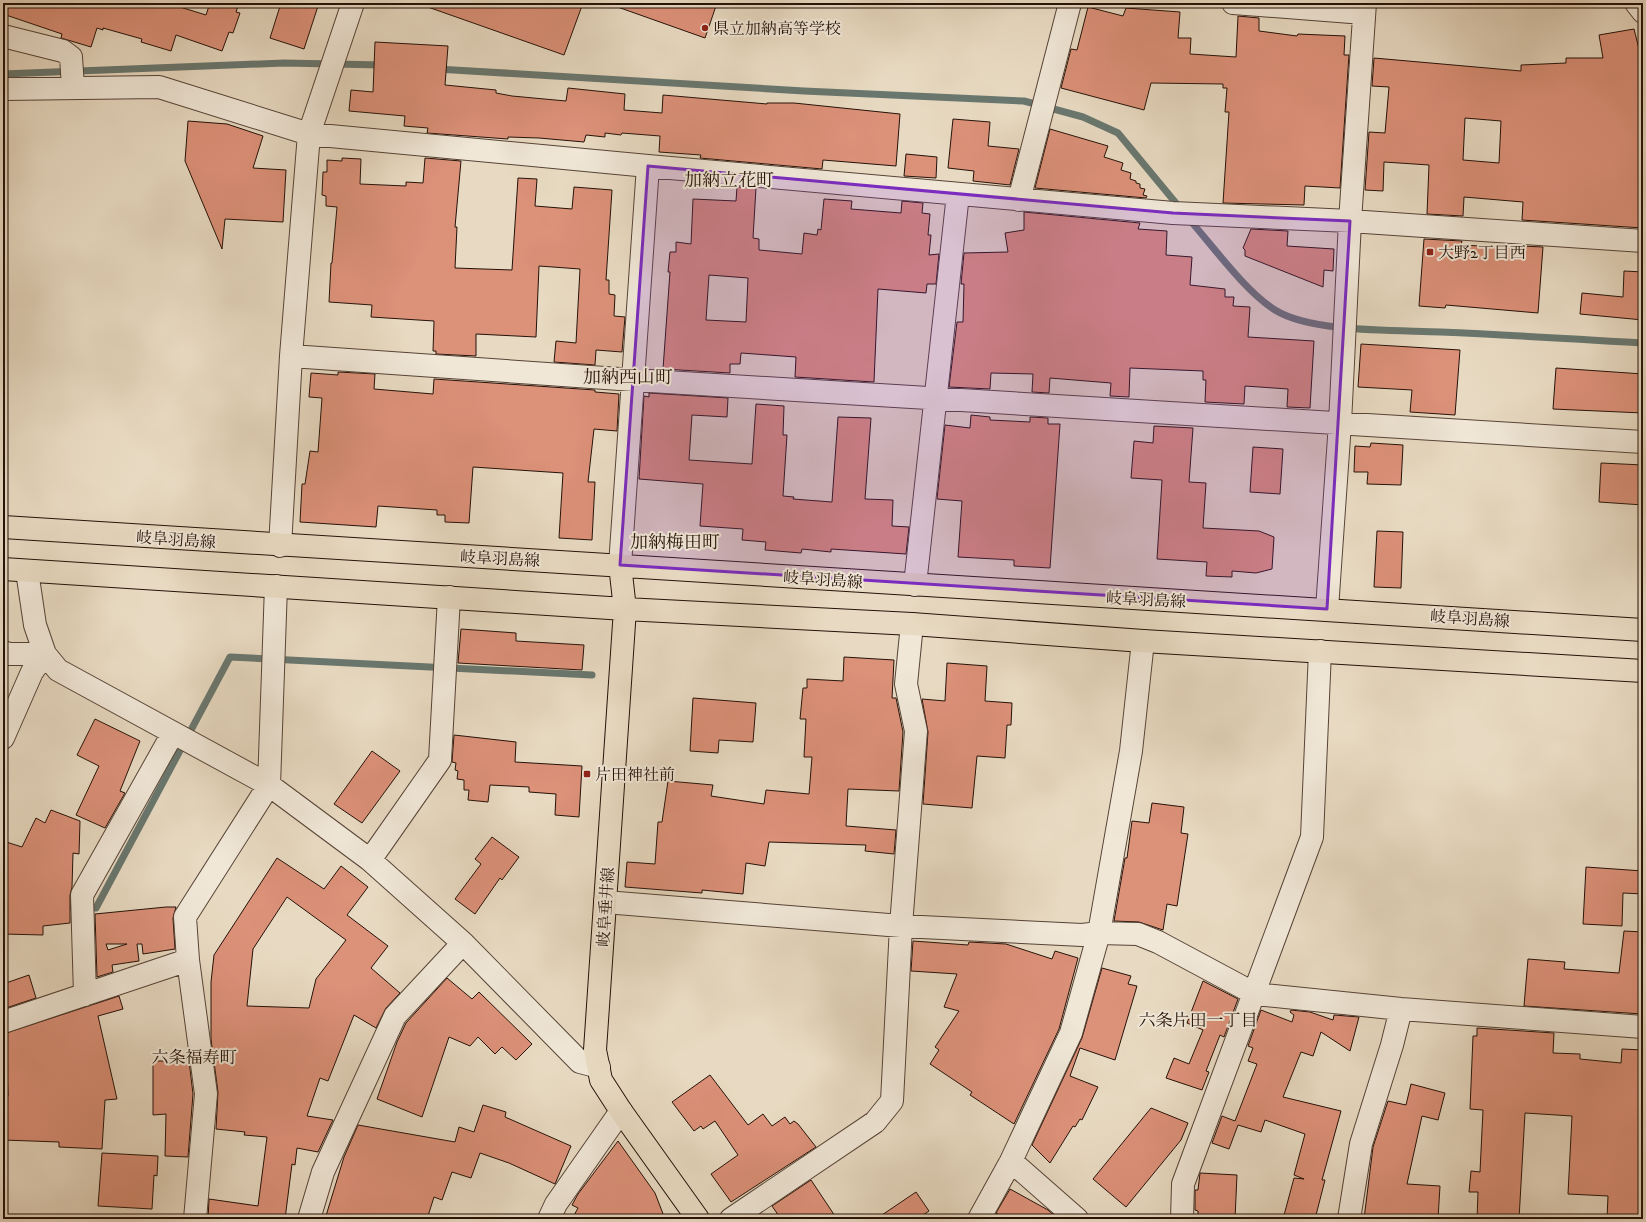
<svg xmlns="http://www.w3.org/2000/svg" width="1646" height="1222" viewBox="0 0 1646 1222" font-family="'IM FELL DW Pica','Noto Serif JP',serif">
  <style>
    .lines { fill: none; stroke-linecap: round; stroke-linejoin: round }
    .stream { stroke: #69776f; stroke-width: 7 }
    .building { fill: #dc9179; stroke: #251108; fill-rule: evenodd }
    .minor-casing { stroke: #564336; stroke-width: 24 }
    .major-casing { stroke: #251108; stroke-width: 24 }
    .minor { stroke: #f0e7d7; stroke-width: 22 }
    .major { stroke: #e8dac2; stroke-width: 22 }
    .marked { fill: #7b2cbf; fill-opacity: 0.2; stroke: #7b2cbf; stroke-width: 3; stroke-linejoin: round }
    .poi-dot { fill: #8f2418; stroke: #f0e7d7; stroke-width: 1.5 }
    .labels { text-anchor: middle; stroke-width: 4; stroke-linejoin: round; paint-order: stroke }
    .poi-label { font-size: 16px; fill: #251108; stroke: #f0e7d7; text-anchor: start }
    .street-label { font-size: 16px; fill: #251108; stroke: #f0e7d7 }
    .neighbourhood-label { font-size: 17px; fill: #251108; stroke: #f0e7d7 }
    .quarter-label { font-size: 18px; fill: #251108; stroke: #f0e7d7 }
  </style>
  <rect width="100%" height="100%" fill="#e8dac2"/>
  <filter id="stains"><feTurbulence type="fractalNoise" baseFrequency=".005" numOctaves="4"/><feColorMatrix values="0 0 0 0 .2 0 0 0 0 .09 0 0 0 0 .02 0 0 0 .5 -.17"/></filter>
  <radialGradient id="worn" r=".72"><stop offset=".6" stop-color="#630" stop-opacity="0"/><stop offset="1" stop-color="#630" stop-opacity=".3"/></radialGradient>
  <g class="lines">
    <path class="stream" d="M 437,69 L 804,91 L 1024,101 L 1083,117 L 1118,133 L 1180,208
      M 3,74 L 284,63 L 383,65
      M 1188,218 C 1212,245 1245,291 1275,310 C 1312,333 1397,330 1441,332 C 1508,335 1576,339 1643,343
      M 61,907 L 96,908 L 230,657 L 592,675"/>
  </g>
  <path class="building" d="M 3,3 L 167,3 L 206,15 L 210,3 L 239,3 L 236,12 L 240,13 L 233,33 L 229,32 L 222,51 L 176,35 L 171,51 L 141,42 L 142,39 L 103,28 L 103,30 L 97,28 L 91,47 L 61,38 L 62,34 L 3,14 Z
    M 281,3 L 319,3 L 304,49 L 270,38 Z
    M 426,3 L 583,3 L 564,55 L 425,6 Z
    M 613,3 L 717,3 L 705,38 L 612,5 Z
    M 1088,7 L 1123,16 L 1126,8 L 1180,12 L 1178,38 L 1191,38 L 1190,54 L 1236,57 L 1238,16 L 1259,18 L 1259,31 L 1297,36 L 1298,34 L 1345,36 L 1344,55 L 1349,55 L 1340,188 L 1305,186 L 1304,205 L 1223,203 L 1229,112 L 1225,112 L 1227,88 L 1223,88 L 1223,84 L 1151,83 L 1144,110 L 1061,88 L 1071,49 L 1077,50 Z
    M 1634,29 L 1643,65 L 1643,228 L 1522,220 L 1523,202 L 1464,197 L 1463,216 L 1427,214 L 1429,165 L 1384,162 L 1383,191 L 1365,190 L 1369,132 L 1385,133 L 1389,87 L 1372,86 L 1374,58 L 1521,71 L 1521,65 L 1566,63 L 1566,58 L 1603,58 L 1599,35 ZM 1465,118 L 1501,121 L 1499,163 L 1463,160 Z
    M 375,42 L 448,46 L 445,85 L 496,90 L 496,93 L 512,96 L 566,101 L 568,88 L 625,94 L 624,110 L 662,113 L 663,95 L 767,104 L 767,103 L 794,103 L 900,114 L 896,166 L 823,160 L 822,169 L 700,158 L 701,155 L 659,152 L 660,136 L 622,133 L 621,135 L 605,133 L 605,137 L 586,135 L 584,142 L 539,138 L 508,137 L 508,139 L 427,133 L 428,128 L 404,126 L 405,116 L 349,111 L 351,90 L 373,92 Z
    M 953,119 L 990,122 L 988,146 L 1019,149 L 1010,185 L 973,181 L 974,171 L 948,168 Z
    M 188,121 L 227,124 L 263,136 L 253,168 L 286,170 L 283,222 L 225,219 L 222,249 L 185,161 Z
    M 1050,129 L 1108,146 L 1104,157 L 1123,163 L 1121,170 L 1131,173 L 1130,179 L 1136,181 L 1136,183 L 1140,184 L 1140,188 L 1145,189 L 1143,195 L 1147,196 L 1146,198 L 1035,188 Z
    M 906,154 L 937,157 L 936,178 L 904,176 Z
    M 342,158 L 361,159 L 360,184 L 406,186 L 406,182 L 423,183 L 425,158 L 461,161 L 455,227 L 457,227 L 455,268 L 512,270 L 518,178 L 537,179 L 535,206 L 572,209 L 574,187 L 612,190 L 606,280 L 609,280 L 609,294 L 615,295 L 614,316 L 625,317 L 622,352 L 596,350 L 595,365 L 554,362 L 556,341 L 576,343 L 580,269 L 539,266 L 536,337 L 476,334 L 476,356 L 436,354 L 436,351 L 433,351 L 434,321 L 371,317 L 372,305 L 329,302 L 331,263 L 332,263 L 337,207 L 326,206 L 326,196 L 322,195 L 323,172 L 327,172 L 327,160 L 342,161 Z
    M 737,187 L 756,188 L 753,238 L 759,239 L 759,250 L 802,254 L 804,233 L 817,235 L 818,229 L 821,230 L 824,199 L 852,201 L 851,209 L 901,213 L 902,201 L 923,203 L 922,213 L 930,214 L 928,235 L 931,235 L 929,255 L 939,254 L 936,284 L 927,284 L 926,293 L 878,289 L 874,382 L 795,377 L 796,357 L 741,353 L 740,364 L 730,364 L 730,373 L 663,369 L 670,272 L 668,272 L 670,252 L 676,252 L 676,242 L 691,244 L 693,199 L 736,201 ZM 709,275 L 748,278 L 746,322 L 706,320 Z
    M 1024,212 L 1140,223 L 1138,229 L 1167,231 L 1166,255 L 1192,257 L 1190,285 L 1225,289 L 1225,297 L 1234,297 L 1233,306 L 1250,307 L 1248,337 L 1314,341 L 1310,408 L 1287,407 L 1288,389 L 1245,386 L 1244,404 L 1205,402 L 1206,380 L 1203,380 L 1203,371 L 1130,368 L 1129,397 L 1110,396 L 1111,383 L 1050,378 L 1049,393 L 1032,392 L 1033,374 L 991,373 L 990,389 L 949,387 L 957,322 L 963,322 L 964,284 L 961,284 L 964,253 L 1008,252 L 1005,233 L 1024,230 Z
    M 1251,229 L 1288,231 L 1287,246 L 1334,249 L 1333,271 L 1324,270 L 1323,287 L 1245,256 L 1245,250 L 1243,248 Z
    M 1424,239 L 1462,241 L 1461,245 L 1500,247 L 1500,245 L 1543,247 L 1538,313 L 1446,305 L 1445,308 L 1419,306 Z
    M 1624,271 L 1643,272 L 1643,320 L 1580,314 L 1582,293 L 1623,297 Z
    M 1361,344 L 1460,350 L 1455,415 L 1410,412 L 1412,390 L 1358,387 Z
    M 1556,368 L 1643,374 L 1643,413 L 1553,409 Z
    M 338,372 L 375,374 L 374,389 L 433,394 L 434,379 L 595,390 L 595,392 L 619,394 L 617,431 L 594,429 L 588,482 L 595,482 L 592,540 L 559,538 L 563,473 L 473,467 L 469,523 L 445,522 L 445,515 L 437,515 L 437,510 L 378,506 L 376,527 L 300,522 L 302,484 L 305,484 L 310,451 L 318,452 L 322,398 L 309,397 L 311,373 L 338,375 Z
    M 649,393 L 728,398 L 727,417 L 692,415 L 689,460 L 752,464 L 756,404 L 784,406 L 783,435 L 787,435 L 783,496 L 794,497 L 793,499 L 832,502 L 838,417 L 871,418 L 865,499 L 893,500 L 892,526 L 909,527 L 906,554 L 831,549 L 831,552 L 802,549 L 801,553 L 765,550 L 766,542 L 742,540 L 743,529 L 700,526 L 703,484 L 639,479 L 644,396 L 649,397 Z
    M 971,415 L 990,417 L 990,420 L 1030,422 L 1030,417 L 1048,418 L 1048,424 L 1060,424 L 1050,568 L 1014,566 L 1014,560 L 958,557 L 962,501 L 937,499 L 945,425 L 970,428 Z
    M 1154,426 L 1193,428 L 1189,482 L 1206,483 L 1203,528 L 1259,531 L 1274,537 L 1272,569 L 1256,573 L 1232,571 L 1232,577 L 1206,576 L 1207,562 L 1157,559 L 1162,480 L 1131,478 L 1134,441 L 1153,443 Z
    M 1371,443 L 1403,445 L 1401,485 L 1367,484 L 1368,472 L 1354,472 L 1355,446 L 1370,447 Z
    M 1253,447 L 1283,449 L 1280,494 L 1250,492 Z
    M 1601,463 L 1643,465 L 1643,505 L 1599,502 Z
    M 1377,531 L 1403,532 L 1401,588 L 1374,587 Z
    M 461,629 L 516,633 L 516,641 L 584,645 L 582,670 L 458,663 Z
    M 844,657 L 894,660 L 892,698 L 896,698 L 903,732 L 899,791 L 848,789 L 846,826 L 896,830 L 894,854 L 865,851 L 866,845 L 769,842 L 765,866 L 746,863 L 743,894 L 702,890 L 702,893 L 625,887 L 627,862 L 655,864 L 658,822 L 662,822 L 668,781 L 713,785 L 711,796 L 764,804 L 766,790 L 809,794 L 812,757 L 804,757 L 806,719 L 800,719 L 803,688 L 807,688 L 807,679 L 843,681 Z
    M 947,663 L 987,666 L 985,701 L 1012,703 L 1011,725 L 1007,725 L 1005,758 L 977,756 L 972,808 L 923,804 L 928,732 L 922,699 L 945,701 Z
    M 693,698 L 756,703 L 753,742 L 719,740 L 718,753 L 690,751 Z
    M 95,719 L 140,741 L 120,791 L 125,793 L 105,828 L 76,815 L 99,766 L 77,755 Z
    M 454,735 L 516,742 L 515,762 L 582,766 L 579,817 L 555,815 L 556,794 L 529,792 L 529,787 L 490,785 L 488,802 L 468,800 L 469,790 L 464,790 L 464,780 L 457,779 L 458,771 L 455,770 L 456,763 L 452,762 Z
    M 372,751 L 400,771 L 362,823 L 334,804 Z
    M 1152,803 L 1184,807 L 1181,833 L 1188,834 L 1177,906 L 1167,904 L 1163,930 L 1139,922 L 1114,921 L 1125,858 L 1127,858 L 1132,821 L 1149,823 Z
    M 51,810 L 80,821 L 79,854 L 73,853 L 72,887 L 70,895 L 70,923 L 43,926 L 43,935 L 3,934 L 3,841 L 22,847 L 36,818 L 45,823 Z
    M 492,837 L 519,857 L 502,880 L 500,878 L 475,914 L 455,899 L 481,864 L 475,859 Z
    M 277,858 L 324,889 L 341,866 L 368,887 L 347,915 L 388,946 L 371,968 L 400,993 L 386,1008 L 376,1028 L 354,1015 L 328,1081 L 320,1078 L 307,1116 L 333,1120 L 318,1152 L 297,1148 L 295,1165 L 292,1164 L 285,1219 L 208,1219 L 209,1199 L 258,1206 L 267,1137 L 244,1135 L 245,1132 L 216,1129 L 218,1092 L 211,1039 L 211,982 L 214,955 ZM 287,897 L 346,940 L 316,979 L 309,1008 L 247,1006 L 253,949 Z
    M 1586,867 L 1643,871 L 1643,894 L 1623,893 L 1622,926 L 1583,924 Z
    M 166,907 L 176,907 L 173,918 L 175,949 L 143,954 L 142,944 L 137,944 L 139,961 L 112,965 L 113,972 L 97,977 L 95,914 ZM 106,944 L 127,944 L 108,950 Z
    M 1624,931 L 1643,932 L 1642,1014 L 1524,1006 L 1528,959 L 1565,962 L 1564,969 L 1619,973 Z
    M 913,941 L 968,945 L 969,942 L 1006,944 L 1052,959 L 1055,951 L 1078,958 L 1059,1029 L 1014,1124 L 970,1095 L 972,1092 L 930,1064 L 939,1050 L 935,1047 L 959,1011 L 944,1007 L 957,974 L 911,971 Z
    M 1102,968 L 1131,976 L 1128,984 L 1137,986 L 1115,1060 L 1080,1048 L 1070,1076 L 1098,1087 L 1082,1120 L 1080,1119 L 1075,1127 L 1073,1126 L 1050,1163 L 1032,1145 L 1082,1038 Z
    M 29,975 L 36,998 L 3,1009 L 3,984 Z
    M 447,978 L 472,999 L 479,992 L 532,1044 L 516,1060 L 502,1047 L 495,1054 L 478,1037 L 470,1046 L 449,1037 L 422,1117 L 377,1099 L 397,1042 L 406,1023 Z
    M 1203,981 L 1238,999 L 1224,1037 L 1220,1035 L 1206,1071 L 1209,1072 L 1202,1090 L 1166,1078 L 1174,1058 L 1189,1064 L 1203,1030 L 1187,1023 Z
    M 119,996 L 123,1009 L 98,1016 L 117,1099 L 105,1100 L 102,1149 L 59,1147 L 59,1142 L 3,1140 L 3,1097 L 8,1096 L 6,1042 L 3,1043 L 3,1034 Z
    M 1261,1010 L 1292,1022 L 1294,1015 L 1290,1012 L 1291,1010 L 1310,1012 L 1333,1020 L 1334,1015 L 1359,1017 L 1350,1051 L 1321,1032 L 1313,1056 L 1301,1052 L 1283,1097 L 1341,1111 L 1322,1180 L 1325,1180 L 1315,1219 L 1283,1219 L 1294,1178 L 1304,1179 L 1294,1175 L 1305,1134 L 1265,1120 L 1261,1132 L 1238,1125 L 1229,1149 L 1212,1143 L 1222,1116 L 1235,1121 L 1257,1064 L 1248,1061 L 1253,1048 L 1248,1046 Z
    M 1477,1028 L 1554,1033 L 1553,1053 L 1580,1054 L 1580,1059 L 1621,1063 L 1622,1049 L 1642,1050 L 1643,1219 L 1607,1219 L 1608,1196 L 1568,1194 L 1572,1116 L 1525,1113 L 1519,1219 L 1477,1219 L 1478,1192 L 1469,1192 L 1471,1171 L 1480,1172 L 1483,1110 L 1470,1109 L 1473,1036 L 1477,1036 Z
    M 153,1061 L 189,1061 L 193,1094 L 188,1157 L 165,1156 L 166,1114 L 153,1115 Z
    M 710,1075 L 748,1125 L 763,1114 L 772,1126 L 785,1117 L 790,1124 L 794,1121 L 798,1124 L 816,1147 L 731,1202 L 711,1174 L 738,1155 L 715,1121 L 703,1129 L 701,1126 L 694,1131 L 672,1102 Z
    M 1411,1084 L 1445,1093 L 1438,1120 L 1422,1116 L 1407,1184 L 1440,1186 L 1438,1219 L 1364,1219 L 1373,1147 L 1388,1101 L 1406,1105 Z
    M 483,1105 L 506,1112 L 505,1117 L 571,1146 L 555,1184 L 509,1163 L 480,1153 L 471,1178 L 452,1172 L 442,1200 L 434,1197 L 427,1219 L 325,1219 L 344,1157 L 358,1125 L 455,1142 L 459,1127 L 474,1132 Z
    M 1151,1108 L 1188,1123 L 1181,1140 L 1126,1207 L 1093,1179 Z
    M 618,1141 L 655,1193 L 665,1219 L 572,1219 L 578,1208 L 572,1205 L 578,1194 Z
    M 102,1153 L 158,1156 L 157,1176 L 154,1175 L 152,1209 L 98,1206 Z
    M 1200,1173 L 1237,1175 L 1235,1219 L 1198,1219 L 1198,1211 L 1195,1210 L 1195,1190 L 1198,1190 Z
    M 811,1180 L 837,1219 L 781,1219 L 772,1206 Z
    M 1010,1189 L 1048,1210 L 1058,1219 L 1007,1219 L 996,1213 Z
    M 916,1192 L 929,1211 L 917,1219 L 876,1219 Z"/>
  <g class="lines">
    <g class="minor-casing">
      <path id="minor" d="M 1233,3 L 1364,13
        M 1636,3 L 1643,12
        M 3,36 L 63,51 L 71,57 L 73,87
        M 3,89 L 159,87 L 309,134 L 648,166 L 1173,213 L 1350,221 L 1643,241
        M 1019,200 L 1070,3
        M 291,356 L 634,380 L 1643,442
        M 280,546 L 291,356 L 309,134 L 353,3
        M 620,565 L 648,166
        M 27,571 L 35,625 L 45,654 L 58,670 L 269,785 L 370,860 L 463,943 L 580,1062 L 599,1067
        M 915,585 L 958,194
        M 1327,609 L 1340,423 L 1350,221 L 1365,3
        M 3,652 L 9,654 L 45,654
        M 3,738 L 32,672 L 45,654
        M 370,860 L 440,760 L 449,597
        M 605,902 L 901,926 L 1082,935 L 1099,933 L 1138,934 L 1158,942 L 1255,994 L 1401,1009 L 1643,1027
        M 85,995 L 82,895 L 173,733
        M 3,1022 L 188,960
        M 1011,1161 L 1077,1219
        M 195,1219 L 206,1094 L 188,960 L 185,917 L 269,785 L 276,586
        M 309,1219 L 323,1172 L 395,1016 L 463,943
        M 549,1219 L 556,1204 L 621,1111
        M 731,1219 L 875,1122 L 892,1101 L 901,926 L 916,731 L 906,684 L 912,624
        M 979,1219 L 1011,1161 L 1071,1033 L 1099,933 L 1131,751 L 1143,641
        M 1182,1219 L 1183,1184 L 1312,837 L 1320,651
        M 1349,1219 L 1361,1144 L 1392,1045 L 1401,1009"/>
    </g>
    <g class="major-casing">
      <path id="major" d="M 3,527 L 1643,630
        M 620,565 L 625,609 L 595,1050 L 601,1080 L 621,1111 L 698,1219
        M 3,569 L 625,609 L 912,624 L 1143,641 L 1643,671"/>
    </g>
    <use href="#minor" class="minor"/>
    <use href="#major" class="major"/>
  </g>
  <path class="marked" d="M 648,166 L 1173,213 L 1350,221 L 1327,609 L 620,565 Z"/>
  <g class="poi-dot">
    <circle cx="705" cy="28" r="4"/>
    <rect x="1426" y="248" width="8" height="8" rx="2"/>
    <rect x="583" y="770" width="8" height="8" rx="2"/>
  </g>
  <g class="labels">
    <g class="poi-label">
      <text x="713" y="34">県立加納高等学校</text>
      <text x="1438" y="258">大野2丁目西</text>
      <text x="595" y="780">片田神社前</text>
    </g>
    <g class="street-label">
      <text transform="translate(176 539) rotate(4)" y="6">岐阜羽島線</text>
      <text transform="translate(500 558) rotate(3)" y="6">岐阜羽島線</text>
      <text transform="translate(823 579) rotate(4)" y="6">岐阜羽島線</text>
      <text transform="translate(1146 599) rotate(3)" y="6">岐阜羽島線</text>
      <text transform="translate(1470 618) rotate(4)" y="6">岐阜羽島線</text>
      <text transform="translate(605 907) rotate(-86)" y="6">岐阜垂井線</text>
    </g>
    <g class="neighbourhood-label">
      <text x="1198" y="1026">六条片田一丁目</text>
      <text x="194" y="1063">六条福寿町</text>
    </g>
    <g class="quarter-label">
      <text x="729" y="186">加納立花町</text>
      <text x="628" y="383">加納西山町</text>
      <text x="675" y="548">加納梅田町</text>
    </g>
  </g>
  <rect width="1646" height="1222" fill="none" stroke="#e8dac2" stroke-width="16"/>
  <rect x="4" y="4" width="1638" height="1214" fill="none" stroke="#251108" stroke-width="2"/>
  <rect x="8" y="8" width="1630" height="1206" fill="none" stroke="#251108"/>
  <rect width="100%" height="100%" filter="url(#stains)"/>
  <rect width="100%" height="100%" fill="url(#worn)"/>
</svg>
